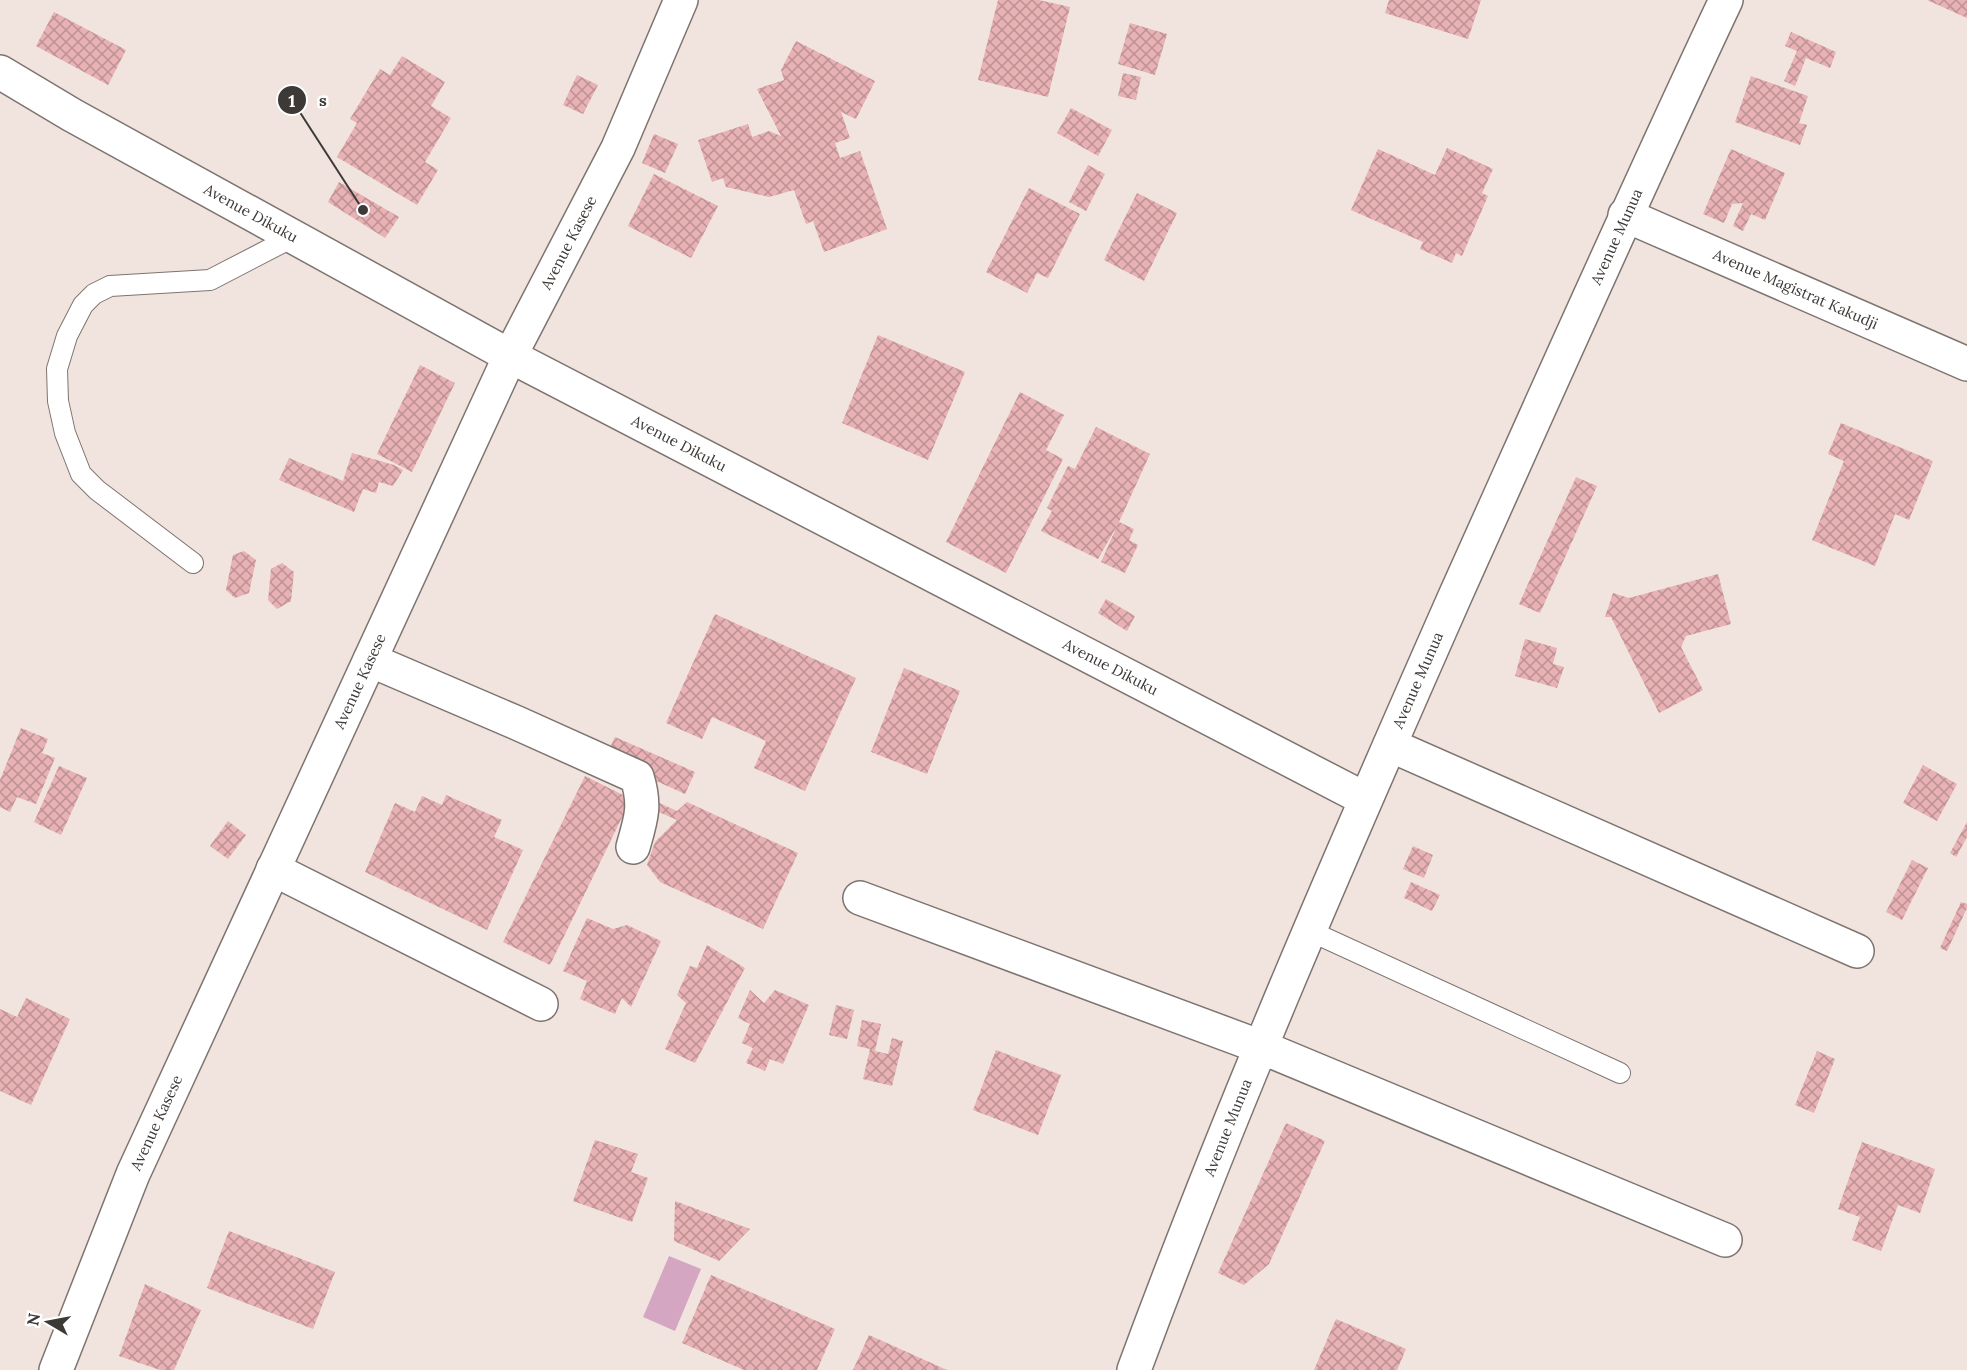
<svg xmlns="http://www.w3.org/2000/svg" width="1967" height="1370" viewBox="0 0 1967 1370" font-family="Lora,serif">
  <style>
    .water { fill: #d4a6c2 }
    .building { fill: url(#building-cross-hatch) }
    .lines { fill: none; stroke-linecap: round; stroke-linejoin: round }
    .service-casing { stroke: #7e746f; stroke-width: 22 }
    .minor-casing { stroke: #7e746f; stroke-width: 36 }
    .secondary-casing { stroke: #7e746f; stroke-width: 36 }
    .service { stroke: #fff; stroke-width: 20 }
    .minor { stroke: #fff; stroke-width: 33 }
    .secondary { stroke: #fff; stroke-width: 33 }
    .labels { text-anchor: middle; stroke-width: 5; stroke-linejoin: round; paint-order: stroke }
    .street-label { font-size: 15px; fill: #3d3936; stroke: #fff }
    .leader { fill: none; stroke: #3d3936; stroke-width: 2 }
    .callout-dot { fill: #3d3936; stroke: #fff; stroke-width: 2 }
    .mark-label { font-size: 18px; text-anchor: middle; font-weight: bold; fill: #fff }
    .callout-label { font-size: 16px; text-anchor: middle; font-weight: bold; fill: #3d3936; stroke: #fff; stroke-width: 5; stroke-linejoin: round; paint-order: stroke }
  </style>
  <defs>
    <pattern id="building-cross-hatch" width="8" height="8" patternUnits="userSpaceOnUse" patternTransform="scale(1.5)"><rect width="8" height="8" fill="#e8b1b4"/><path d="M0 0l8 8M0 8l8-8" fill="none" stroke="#bd9193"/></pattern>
  </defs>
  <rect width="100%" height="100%" fill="#f1e4df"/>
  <path class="water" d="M 669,1256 L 701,1269 L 675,1331 L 643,1317 Z"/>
  <path class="building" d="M 998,0 L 1039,0 L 1070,7 L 1048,97 L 978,80 Z
    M 1389,0 L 1481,0 L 1468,39 L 1385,13 Z
    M 1927,0 L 1967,0 L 1967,18 Z
    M 54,12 L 126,50 L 108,85 L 36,46 Z
    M 1130,23 L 1167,34 L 1155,75 L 1118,64 Z
    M 1791,32 L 1836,52 L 1830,68 L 1806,58 L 1795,86 L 1784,81 L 1797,51 L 1785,46 Z
    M 796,41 L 875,81 L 856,119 L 841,112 L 850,138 L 835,143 L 840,158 L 860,151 L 887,229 L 824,252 L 813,221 L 806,224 L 794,190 L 769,197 L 726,187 L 723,178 L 712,182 L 698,140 L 748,124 L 752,137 L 769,131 L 781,136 L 757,89 L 784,80 L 781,70 Z
    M 402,56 L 445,82 L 431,106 L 451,118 L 425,162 L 438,170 L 417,205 L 337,157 L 357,123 L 350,119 L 380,69 L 390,75 Z
    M 1123,73 L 1141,77 L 1136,100 L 1118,96 Z
    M 577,75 L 598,85 L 583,114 L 563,105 Z
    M 1751,76 L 1808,96 L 1799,123 L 1807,125 L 1800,145 L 1735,122 Z
    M 1071,108 L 1112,130 L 1098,156 L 1057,133 Z
    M 654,134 L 678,144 L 665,173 L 642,163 Z
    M 1447,148 L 1493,169 L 1482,193 L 1488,196 L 1462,256 L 1456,253 L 1452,263 L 1420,249 L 1423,242 L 1351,210 L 1378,149 L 1435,175 Z
    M 1731,149 L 1785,173 L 1765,220 L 1751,214 L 1743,231 L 1733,226 L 1743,203 L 1732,204 L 1724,223 L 1703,214 Z
    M 1088,165 L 1105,174 L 1086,211 L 1069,202 Z
    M 654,174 L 718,206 L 691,258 L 628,226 Z
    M 339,182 L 399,217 L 385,238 L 328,202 Z
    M 1029,188 L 1080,214 L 1048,278 L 1037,273 L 1027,293 L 986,272 Z
    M 1137,193 L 1177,213 L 1144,281 L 1104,260 Z
    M 878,335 L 965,372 L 928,460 L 842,423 Z
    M 420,365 L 455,383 L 412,472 L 377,454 Z
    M 1020,392 L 1064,415 L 1046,450 L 1063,459 L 1006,573 L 946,542 Z
    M 1841,423 L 1933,461 L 1909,520 L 1895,514 L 1875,566 L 1812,540 L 1844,461 L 1828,454 Z
    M 1096,427 L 1150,454 L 1119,522 L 1134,529 L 1129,540 L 1138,545 L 1125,573 L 1101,562 L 1117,526 L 1098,559 L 1041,531 L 1052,511 L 1047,508 L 1068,466 L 1075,469 Z
    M 352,453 L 394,465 L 403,470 L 393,486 L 379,482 L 376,493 L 363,489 L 354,512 L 279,480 L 289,458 L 343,481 Z
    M 1576,477 L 1597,486 L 1540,613 L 1519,604 Z
    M 244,551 L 256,560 L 249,593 L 235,598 L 226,590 L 233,555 Z
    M 282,563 L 294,572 L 291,601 L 277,609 L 268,600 L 271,569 Z
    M 1718,574 L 1731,624 L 1686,636 L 1681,647 L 1703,690 L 1659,713 L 1611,617 L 1605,617 L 1613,593 L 1629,598 Z
    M 1106,599 L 1135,616 L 1127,631 L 1098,613 Z
    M 715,614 L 856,678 L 805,791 L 754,768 L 766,741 L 712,717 L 702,739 L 666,723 Z
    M 1525,639 L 1557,648 L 1553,664 L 1564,667 L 1557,688 L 1515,676 Z
    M 904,668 L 960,691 L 927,774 L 871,752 Z
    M 21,728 L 48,739 L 42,753 L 55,758 L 36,804 L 17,797 L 10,812 L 0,807 L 0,780 Z
    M 615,737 L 695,772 L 685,794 L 605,758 Z
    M 1923,765 L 1957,784 L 1937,821 L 1903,803 Z
    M 59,766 L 87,778 L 61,835 L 34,822 Z
    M 585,776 L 631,799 L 550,965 L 503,942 Z
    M 446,795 L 502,820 L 494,837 L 523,850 L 487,930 L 365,872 L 395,803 L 415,812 L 422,796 L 442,805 Z
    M 655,801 L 677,811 L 687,802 L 798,853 L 763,929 L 660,882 L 647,865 L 655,842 L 677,820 L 652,809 Z
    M 228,821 L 246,835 L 228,859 L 210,846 Z
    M 1967,822 L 1967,837 L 1956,857 L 1950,853 Z
    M 1413,846 L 1433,855 L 1424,878 L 1403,869 Z
    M 1912,860 L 1928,868 L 1902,920 L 1886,912 Z
    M 1411,882 L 1440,895 L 1432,911 L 1404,898 Z
    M 1961,902 L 1967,904 L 1967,908 L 1947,951 L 1940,948 Z
    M 587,918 L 613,929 L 627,925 L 661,941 L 631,1007 L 622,998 L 615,1014 L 580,999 L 587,981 L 563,971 Z
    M 707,945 L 745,968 L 695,1063 L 665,1049 L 686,1003 L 677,995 L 690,966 L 697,968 Z
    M 750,990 L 764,1003 L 775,990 L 809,1005 L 783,1064 L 770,1059 L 765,1071 L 746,1063 L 753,1048 L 742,1043 L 750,1024 L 738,1018 Z
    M 26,998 L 70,1019 L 31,1105 L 0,1091 L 0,1009 L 17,1017 Z
    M 836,1005 L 854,1010 L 847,1039 L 829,1035 Z
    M 862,1020 L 881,1024 L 875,1051 L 888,1054 L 892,1038 L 903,1041 L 892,1086 L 863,1079 L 870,1049 L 857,1046 Z
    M 996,1050 L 1061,1075 L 1038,1135 L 973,1110 Z
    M 1817,1051 L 1835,1059 L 1814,1113 L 1795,1105 Z
    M 1286,1123 L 1325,1141 L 1269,1264 L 1244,1285 L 1218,1273 Z
    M 595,1140 L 638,1154 L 631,1172 L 648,1178 L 632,1222 L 573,1201 Z
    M 1862,1142 L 1935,1169 L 1920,1213 L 1898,1205 L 1881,1251 L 1852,1240 L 1860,1217 L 1838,1209 Z
    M 675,1201 L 750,1229 L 719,1261 L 674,1241 Z
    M 229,1231 L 335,1272 L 313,1329 L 207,1288 Z
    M 711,1275 L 835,1329 L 817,1370 L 744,1370 L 682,1343 Z
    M 145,1284 L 201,1310 L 174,1370 L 160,1370 L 119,1356 Z
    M 1336,1319 L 1406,1349 L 1397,1370 L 1314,1370 Z
    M 869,1335 L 947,1370 L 853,1370 Z"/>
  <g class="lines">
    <g class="service-casing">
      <path id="service" d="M 193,563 L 97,490 L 81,474 L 65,433 L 58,401 L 57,369 L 67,336 L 83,305 L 94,294 L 110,286 L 210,280 L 293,237
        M 1310,931 L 1620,1073"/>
    </g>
    <g class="minor-casing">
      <g id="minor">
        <path id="s1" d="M 0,72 L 72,115 L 510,356 L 1365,799"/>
        <path id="s2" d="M 1625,215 L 1967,364"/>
        <path d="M 370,660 L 517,723 L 637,777 C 646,806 641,819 633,847"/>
        <path d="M 1390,745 L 1857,951"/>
        <path d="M 273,869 L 541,1004"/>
        <path d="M 860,898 L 1261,1047 L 1725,1240"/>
        <path id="s3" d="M 56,1370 L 133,1174 L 510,356 L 618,148 L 681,0"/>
      </g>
    </g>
    <g class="secondary-casing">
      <g id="secondary">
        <path id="s4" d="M 1134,1370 C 1231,1107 1343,850 1456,594 C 1545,396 1633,197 1726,0"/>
      </g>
    </g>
    <use href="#service" class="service"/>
    <use href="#minor" class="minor"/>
    <use href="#secondary" class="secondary"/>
  </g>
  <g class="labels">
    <g class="street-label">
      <text dy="5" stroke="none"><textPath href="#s1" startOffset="288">Avenue Dikuku</textPath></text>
      <text dy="5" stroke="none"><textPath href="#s4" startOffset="1232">Avenue Munua</textPath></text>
      <text dy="5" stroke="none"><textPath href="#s3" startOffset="1239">Avenue Kasese</textPath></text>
      <text dy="5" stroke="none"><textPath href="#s2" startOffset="186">Avenue Magistrat Kakudji</textPath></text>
      <text dy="5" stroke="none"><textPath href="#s1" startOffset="774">Avenue Dikuku</textPath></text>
      <text dy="5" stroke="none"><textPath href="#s1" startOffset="1260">Avenue Dikuku</textPath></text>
      <text dy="5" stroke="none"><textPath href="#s4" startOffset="746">Avenue Munua</textPath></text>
      <text dy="5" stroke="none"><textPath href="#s3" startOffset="753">Avenue Kasese</textPath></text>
      <text dy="5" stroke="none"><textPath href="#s3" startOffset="267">Avenue Kasese</textPath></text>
      <text dy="5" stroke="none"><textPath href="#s4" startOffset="260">Avenue Munua</textPath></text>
    </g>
  </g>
  <path class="leader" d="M363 210L292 100"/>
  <g class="callout-dot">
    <circle cx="363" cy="210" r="6"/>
    <circle cx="292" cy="100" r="15"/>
  </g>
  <g class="mark-label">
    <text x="292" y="107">1</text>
  </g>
  <g class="callout-label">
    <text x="323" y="106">s</text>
  </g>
  <g transform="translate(48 1322) rotate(280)" stroke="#ffffff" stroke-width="4.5" paint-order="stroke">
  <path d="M0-4.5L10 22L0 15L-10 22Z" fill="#3d3936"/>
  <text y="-9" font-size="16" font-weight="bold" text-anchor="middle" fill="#3d3936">N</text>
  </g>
</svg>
